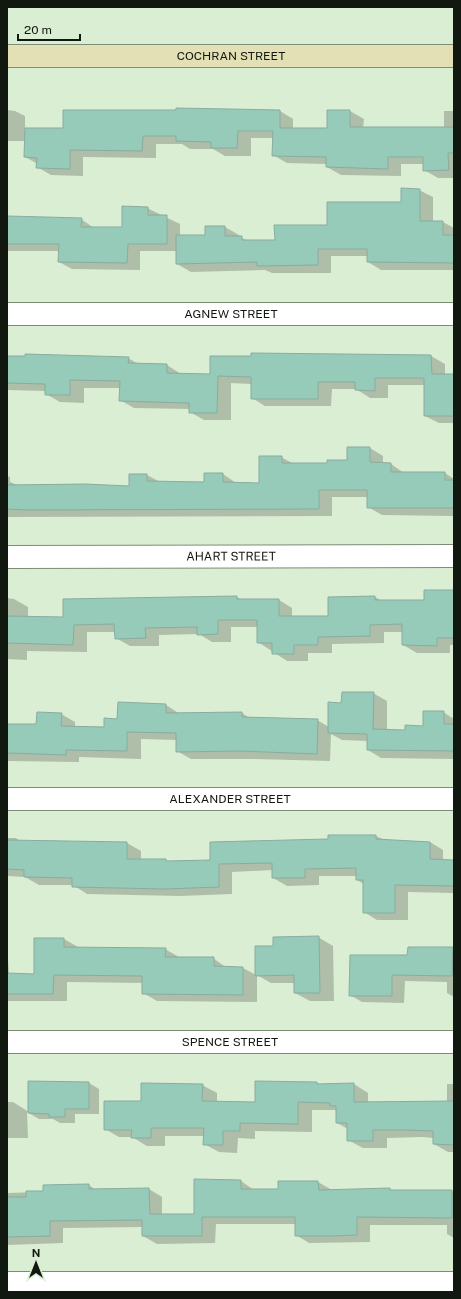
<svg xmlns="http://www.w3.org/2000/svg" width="461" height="1299" viewBox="0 0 461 1299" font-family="'Public Sans',sans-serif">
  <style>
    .shadow { fill: #0003 }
    .building { fill: #97cbb9; stroke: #89ac9f }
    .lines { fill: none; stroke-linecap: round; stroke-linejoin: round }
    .street-casing { stroke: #7b8d74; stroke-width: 24 }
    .secondary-casing { stroke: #7b8d74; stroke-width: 24 }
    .street { stroke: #fff; stroke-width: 22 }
    .secondary { stroke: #e4e0b6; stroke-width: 22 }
    .labels { text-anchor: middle; stroke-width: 3.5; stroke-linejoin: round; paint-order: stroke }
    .street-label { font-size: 12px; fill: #11180f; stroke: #daeed3 }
  </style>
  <rect width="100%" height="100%" fill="#daeed3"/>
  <path class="shadow" d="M 7,110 L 15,111 L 25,116 L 25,129 L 64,130 L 280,111 L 293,119 L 293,129 L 328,129 L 350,111 L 364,119 L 363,128 L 444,128 L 444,111 L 454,111 L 454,178 L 438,178 L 424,170 L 424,164 L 401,164 L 401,176 L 341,175 L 327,167 L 327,164 L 287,163 L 273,155 L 274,138 L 251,138 L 251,156 L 225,156 L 213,149 L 190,149 L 182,144 L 156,144 L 156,158 L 83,157 L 83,176 L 51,175 L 37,167 L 38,164 L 25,157 L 26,141 L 7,141 Z
    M 419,190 L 433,197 L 433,222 L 443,222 L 454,228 L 454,270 L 381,270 L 368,262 L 368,256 L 331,256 L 331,273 L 272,273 L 265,270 L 191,272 L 177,264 L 177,251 L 140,251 L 140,270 L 72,269 L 59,262 L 60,251 L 7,251 L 7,217 L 81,219 L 94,228 L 123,228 L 147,208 L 180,224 L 180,236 L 206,236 L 225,227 L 239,235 L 239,237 L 249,241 L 276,241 L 402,203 Z
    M 7,356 L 128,358 L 140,365 L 167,365 L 181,374 L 211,375 L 431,356 L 445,364 L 445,375 L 454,375 L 454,423 L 439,423 L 425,416 L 425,385 L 388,385 L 388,398 L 370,398 L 356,389 L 332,389 L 331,406 L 265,406 L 252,398 L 252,384 L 231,383 L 231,420 L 204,420 L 190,412 L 190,409 L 134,408 L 120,400 L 121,388 L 84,388 L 84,403 L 60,402 L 46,394 L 46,391 L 7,390 Z
    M 370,448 L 383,456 L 383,463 L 391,464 L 404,473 L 445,473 L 454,479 L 454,516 L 382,515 L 368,507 L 368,497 L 332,497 L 332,516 L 7,517 L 7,476 L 10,477 L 10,482 L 20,486 L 130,487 L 147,475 L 160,482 L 205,483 L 223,474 L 236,483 L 260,484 L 281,457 L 294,464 L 328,464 L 348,461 Z
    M 454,591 L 454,645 L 450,645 L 450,653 L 417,653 L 403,645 L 403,632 L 384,632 L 384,643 L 332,644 L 332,653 L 308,653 L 308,661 L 287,661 L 258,642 L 258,627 L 231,627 L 231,642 L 212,642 L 199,634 L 159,635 L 159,646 L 130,646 L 116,638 L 116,632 L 87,632 L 87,652 L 27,651 L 27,660 L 7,659 L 7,598 L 14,599 L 28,607 L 28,618 L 64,618 L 64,600 L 237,597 L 242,600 L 279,600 L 292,608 L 292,617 L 329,617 L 329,598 L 375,597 L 382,601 L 425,601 Z
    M 373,693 L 387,701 L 387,730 L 406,731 L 424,727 L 443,712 L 454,719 L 454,759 L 381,758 L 368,750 L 368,741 L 342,740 L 331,734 L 330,761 L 255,759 L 191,759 L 177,751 L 177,740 L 141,739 L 141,759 L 79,757 L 79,762 L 7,761 L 7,719 L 8,724 L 37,724 L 61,714 L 75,722 L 75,727 L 105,728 L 118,720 L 166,705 L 180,714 L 242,713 L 251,719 L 317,720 L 329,727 L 342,704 Z
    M 329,836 L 376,836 L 384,840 L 430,842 L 443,850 L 443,860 L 454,861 L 454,893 L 408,892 L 408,920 L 377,920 L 364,912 L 364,884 L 357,880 L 357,876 L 319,876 L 319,885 L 287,886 L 273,878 L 273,870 L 232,872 L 232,894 L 180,896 L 87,894 L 73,885 L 39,885 L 25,877 L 7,876 L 7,838 L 16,838 L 20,841 L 127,843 L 141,851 L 141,860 L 168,862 L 211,861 L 329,840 Z
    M 318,937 L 333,946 L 334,1001 L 310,1001 L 295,993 L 295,983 L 271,983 L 257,975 L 257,1002 L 157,1001 L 143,993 L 143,983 L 67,982 L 67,1001 L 7,1001 L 7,946 L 9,974 L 35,975 L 64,939 L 78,947 L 165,949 L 179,957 L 213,958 L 227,968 L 243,968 L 256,975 L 274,947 Z
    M 452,948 L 454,949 L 454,997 L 447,993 L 447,982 L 405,981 L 404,1003 L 362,1002 L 350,995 L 408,956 Z
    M 89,1083 L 99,1089 L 99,1114 L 75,1114 L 75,1123 L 60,1123 L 53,1119 L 39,1119 L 27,1112 L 28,1138 L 7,1138 L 7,1102 L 13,1102 L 29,1112 Z
    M 317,1083 L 321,1085 L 354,1084 L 368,1093 L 368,1102 L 447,1102 L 447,1084 L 454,1084 L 454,1152 L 448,1152 L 434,1144 L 434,1138 L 422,1137 L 387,1138 L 387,1148 L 363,1148 L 348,1140 L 348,1129 L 337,1123 L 337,1110 L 312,1110 L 312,1132 L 255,1131 L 255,1139 L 238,1138 L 237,1153 L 219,1152 L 204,1144 L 204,1136 L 165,1136 L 165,1146 L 147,1146 L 132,1137 L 119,1137 L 105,1129 L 142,1102 L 202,1085 L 217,1093 L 217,1102 L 256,1103 Z
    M 195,1180 L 241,1181 L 254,1190 L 279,1190 L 279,1182 L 318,1182 L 332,1190 L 390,1189 L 394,1191 L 452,1191 L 454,1192 L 454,1238 L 447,1234 L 447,1225 L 370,1225 L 370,1242 L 309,1243 L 296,1235 L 296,1224 L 216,1224 L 215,1243 L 157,1244 L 143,1236 L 143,1227 L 63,1228 L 63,1243 L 7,1245 L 7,1193 L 44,1192 L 89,1185 L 96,1190 L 149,1189 L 162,1197 L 162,1215 L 195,1215 Z"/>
  <path class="building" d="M 176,108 L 280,110 L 280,128 L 327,128 L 327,110 L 350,110 L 350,127 L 454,127 L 454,153 L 448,153 L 449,170 L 423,171 L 423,157 L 388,157 L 388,169 L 326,167 L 326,157 L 272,156 L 273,131 L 238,131 L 237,148 L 211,148 L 211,142 L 176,141 L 176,136 L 143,136 L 142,151 L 70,150 L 70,169 L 36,168 L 37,158 L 24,157 L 25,128 L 63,128 L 63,110 L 176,110 Z
    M 401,188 L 420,189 L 420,221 L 443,221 L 443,235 L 454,235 L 454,263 L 367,262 L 367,249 L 318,249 L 318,265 L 257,266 L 257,262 L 176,264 L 176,235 L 205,235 L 205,226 L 225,226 L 225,236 L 242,236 L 242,240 L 275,240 L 274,225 L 327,225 L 327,202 L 401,202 Z
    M 122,206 L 148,207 L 148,215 L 167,215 L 167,244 L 128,244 L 127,263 L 58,262 L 59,244 L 7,244 L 7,216 L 82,218 L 81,227 L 122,227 Z
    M 251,353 L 431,355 L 432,374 L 454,374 L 454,416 L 424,416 L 424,378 L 375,378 L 375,391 L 355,390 L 355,382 L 318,382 L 318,399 L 251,399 L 251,377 L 218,376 L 217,413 L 189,413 L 189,403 L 119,401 L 120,381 L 70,380 L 70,395 L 45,395 L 45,384 L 7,383 L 7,356 L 25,356 L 25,354 L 129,357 L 128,363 L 167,364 L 167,373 L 210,374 L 210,356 L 251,356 Z
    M 347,447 L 370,447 L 370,462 L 391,463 L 391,472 L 445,472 L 445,480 L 454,480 L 454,508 L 367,508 L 367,490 L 319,490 L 319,509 L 25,510 L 7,509 L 7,485 L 85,484 L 129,486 L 129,474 L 147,474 L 147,481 L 204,482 L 204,473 L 223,473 L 223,482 L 259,483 L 259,456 L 282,456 L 282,463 L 327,463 L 327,460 L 347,460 Z
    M 424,590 L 454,590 L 454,638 L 437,638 L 437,646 L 402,645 L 402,624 L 370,625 L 370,636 L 318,637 L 318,645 L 294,645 L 294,654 L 272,654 L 272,643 L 257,643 L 257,620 L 218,620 L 218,634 L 197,635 L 197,627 L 145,628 L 146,638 L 115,639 L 114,624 L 74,625 L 73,645 L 7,643 L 7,616 L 63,617 L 63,599 L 237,596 L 237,599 L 279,599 L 279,616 L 328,616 L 328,597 L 375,596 L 375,600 L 424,600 Z
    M 342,692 L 374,692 L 373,729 L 405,730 L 405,725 L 423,726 L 423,711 L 444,711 L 444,724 L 454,724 L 454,751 L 367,750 L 367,734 L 328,733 L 328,702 L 341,703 Z
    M 118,702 L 166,704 L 166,713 L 242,712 L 242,717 L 318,719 L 317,754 L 240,751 L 176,752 L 176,733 L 127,732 L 127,751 L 66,750 L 66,755 L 7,753 L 7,724 L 36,724 L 37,712 L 62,713 L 61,726 L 104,727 L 104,718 L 117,719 Z
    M 328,835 L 376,835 L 376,839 L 430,842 L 430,859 L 454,860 L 454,886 L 395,885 L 395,913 L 363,913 L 363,880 L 356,880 L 356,868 L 305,869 L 305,878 L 272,878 L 272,863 L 219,864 L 219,887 L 165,889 L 72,887 L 72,878 L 24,877 L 24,870 L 7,869 L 7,840 L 127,842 L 127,859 L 166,859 L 166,861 L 210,860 L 210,842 L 328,839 Z
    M 319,936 L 320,993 L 294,993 L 294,975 L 255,976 L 255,946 L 273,946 L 273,937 Z
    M 34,938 L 64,938 L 64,947 L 166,948 L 165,957 L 214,957 L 214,966 L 243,967 L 243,995 L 142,994 L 142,976 L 54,975 L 53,994 L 7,994 L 7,973 L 34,974 Z
    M 408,947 L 453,947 L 452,976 L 392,975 L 392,996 L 349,996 L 350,955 L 407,955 Z
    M 28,1081 L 89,1082 L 89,1109 L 65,1109 L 65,1117 L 49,1117 L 49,1114 L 28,1113 Z
    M 255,1081 L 317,1082 L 317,1084 L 354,1083 L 354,1102 L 454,1101 L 454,1145 L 433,1144 L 433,1131 L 407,1130 L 373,1130 L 373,1141 L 347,1141 L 347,1123 L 336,1123 L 336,1106 L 330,1106 L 330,1103 L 298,1102 L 298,1124 L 240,1123 L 240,1131 L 223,1131 L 223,1145 L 203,1145 L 204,1128 L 151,1128 L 151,1138 L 131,1138 L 132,1130 L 104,1130 L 104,1101 L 141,1101 L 141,1083 L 203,1084 L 202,1101 L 255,1102 Z
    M 194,1179 L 241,1180 L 241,1189 L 278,1189 L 278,1181 L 318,1181 L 319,1190 L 390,1188 L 390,1190 L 452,1190 L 452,1218 L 357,1217 L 357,1235 L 333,1236 L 295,1236 L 295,1217 L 202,1217 L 202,1236 L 142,1236 L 142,1220 L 50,1221 L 50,1236 L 7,1237 L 7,1197 L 26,1197 L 26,1191 L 43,1191 L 43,1185 L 89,1184 L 89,1189 L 149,1188 L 150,1214 L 194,1214 Z"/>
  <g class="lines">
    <g class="street-casing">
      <g id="street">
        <path id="s1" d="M 7,314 L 454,314"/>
        <path id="s2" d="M 7,557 L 454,556"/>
        <path id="s3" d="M 7,799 L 454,799"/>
        <path id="s4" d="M 7,1042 L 454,1042"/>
        <path d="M 7,1283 L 454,1283"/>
      </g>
    </g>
    <g class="secondary-casing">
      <g id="secondary">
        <path id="s5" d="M 7,56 L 454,56"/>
      </g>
    </g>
    <use href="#street" class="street"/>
    <use href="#secondary" class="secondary"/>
  </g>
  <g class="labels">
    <g class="street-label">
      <text dy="4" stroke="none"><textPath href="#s5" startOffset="224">COCHRAN STREET</textPath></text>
      <text dy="4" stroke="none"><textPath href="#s1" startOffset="224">AGNEW STREET</textPath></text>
      <text dy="4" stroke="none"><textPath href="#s2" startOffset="224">AHART STREET</textPath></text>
      <text dy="4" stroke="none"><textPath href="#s3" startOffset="223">ALEXANDER STREET</textPath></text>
      <text dy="4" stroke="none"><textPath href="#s4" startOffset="223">SPENCE STREET</textPath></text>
    </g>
  </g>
  <rect width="461" height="1299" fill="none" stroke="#11180f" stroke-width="16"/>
  <g transform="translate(36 1263)" stroke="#daeed3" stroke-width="3" paint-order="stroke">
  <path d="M0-3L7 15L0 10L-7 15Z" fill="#11180f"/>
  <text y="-6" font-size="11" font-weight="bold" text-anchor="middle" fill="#11180f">N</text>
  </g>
  <path d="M18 34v6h62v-6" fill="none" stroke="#11180f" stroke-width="2"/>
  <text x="24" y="34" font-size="12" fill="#11180f" stroke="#daeed3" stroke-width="3" paint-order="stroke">20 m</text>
</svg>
